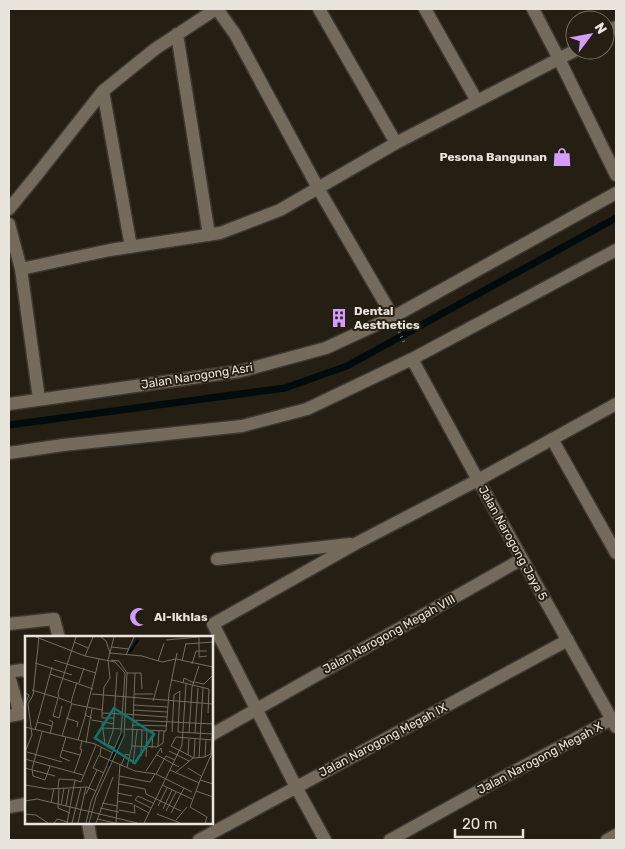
<svg xmlns="http://www.w3.org/2000/svg" width="625" height="849" viewBox="0 0 625 849" font-family="Rubik,sans-serif">
  <style>
    .lines { fill: none; stroke-linecap: round; stroke-linejoin: round }
    .stream { stroke: #000b0e; stroke-width: 7 }
    .minor-casing { stroke: #3e3831; stroke-width: 15 }
    .path { stroke: #817b71; stroke-width: 3; stroke-dasharray: 1 4; stroke-linecap: butt }
    .minor { stroke: #746b5d; stroke-width: 12 }
    .labels { text-anchor: middle; stroke-width: 4; stroke-linejoin: round; paint-order: stroke }
    .poi-label { font-size: 12px; font-weight: bold; fill: #e9e4dc; stroke: #251e12; text-anchor: start }
    .street-label { font-size: 12px; fill: #e9e4dc; stroke: #251e12 }
    .inset-river { fill: none; stroke: #000b0e; stroke-width: 2.5 }
    .inset-road { fill: none; stroke: #736d63; stroke-width: 1 }
    .view { fill: #0f766e; fill-opacity: 0.15; stroke: #0f766e; stroke-width: 2.5 }
    .inset-edge { fill: none; stroke: #e9e4dc; stroke-width: 2.5 }
  </style>
  <rect width="100%" height="100%" fill="#251e12"/>
  <g class="lines">
    <path class="stream" d="M 9,425 L 285,388 L 347,366 L 616,218"/>
    <g class="minor-casing">
      <path id="minor" d="M 217,9 L 235,34 L 318,188 L 393,317
        M 319,9 L 396,143
        M 425,9 L 477,101
        M 533,9 L 559,59 L 616,175
        M 177,34 L 209,235
        M 605,34 L 616,27
        M 103,91 L 131,247
        M 9,209 L 36,176 L 103,91 L 155,49 L 216,9
        M 9,224 L 21,269
        M 412,359 L 478,480 L 616,727
        M 39,399 L 21,269 L 110,250 L 220,233 L 280,210 L 396,143 L 576,50
        M 9,404 L 241,371 L 326,348 L 393,317 L 616,193
        M 552,439 L 616,553
        M 9,453 L 63,445 L 242,426 L 307,409 L 412,359 L 616,250
        M 217,559 L 350,544
        M 9,624 L 54,619 L 59,638
        M 9,672 L 21,670 L 26,671
        M 9,676 L 20,714 L 9,716
        M 211,735 L 522,559
        M 9,807 L 26,804
        M 88,823 L 91,840
        M 199,840 L 568,640
        M 325,840 L 296,787 L 213,624 L 355,544 L 478,480 L 616,404
        M 390,840 L 502,778 L 612,719
        M 607,840 L 616,835"/>
    </g>
    <path class="path" d="M 399,332 L 405,344"/>
    <use href="#minor" class="minor"/>
  </g>
  <defs>
    <g id="shop-bare" transform="scale(1.5)"><path d="M-5-2.5h2.3a2.7 3.5 0 0 1 5.4 0H5L5.5 6h-11ZM-1.5-2.5h3a1.5 2.3 0 0 0-3 0Z" fill="#d49cfc" stroke="#251e12" stroke-width="2.5" paint-order="stroke"/></g>
    <g id="building-bare" transform="scale(1.5)"><path d="M-4-6H4V6H1V3H-1V6H-4ZM-2.5-4.3h1.7v1.8h-1.7ZM.8-4.3h1.7v1.8H.8ZM-2.5-1h1.7V.8h-1.7ZM.8-1h1.7V.8H.8Z" fill="#d49cfc" stroke="#251e12" stroke-width="2.5" paint-order="stroke"/></g>
    <g id="mosque-bare" transform="scale(1.5)"><path d="M3.5-4.9A6 6 0 1 0 3.5 4.9A5 5 0 1 1 3.5-4.9Z" fill="#d49cfc" stroke="#251e12" stroke-width="2.5" paint-order="stroke"/></g>
  </defs>
  <g fill-rule="evenodd">
    <use href="#shop-bare" x="562" y="157"/>
    <use href="#building-bare" x="339" y="318"/>
    <use href="#mosque-bare" x="139" y="617"/>
  </g>
  <g class="labels">
    <g class="poi-label">
      <text x="547" y="161" text-anchor="end">Pesona Bangunan</text>
      <text x="354" y="315">Dental<tspan x="354" dy="14">Aesthetics</tspan></text>
      <text x="154" y="621">Al-Ikhlas</text>
    </g>
    <g class="street-label">
      <text transform="translate(197 376) rotate(-9)" y="4">Jalan Narogong Asri</text>
      <text transform="translate(513 543) rotate(61)" y="4">Jalan Narogong Jaya 5</text>
      <text transform="translate(389 634) rotate(-29)" y="4">Jalan Narogong Megah VIII</text>
      <text transform="translate(383 740) rotate(-28)" y="4">Jalan Narogong Megah IX</text>
      <text transform="translate(540 758) rotate(-28)" y="4">Jalan Narogong Megah X</text>
    </g>
  </g>
  <g transform="translate(25 636)">
    <rect width="188" height="188" fill="#251e12"/>
    <path class="inset-river" d="M 104,17 L 113,4M 83,130 L 98,97"/>
    <path class="inset-road" d="M 11,1 L 60,20 L 90,26 L 100,37 L 96,97 L 66,166 L 61,187M 76,1 L 81,5 L 85,17M 89,1 L 83,24 L 85,42 L 79,51 L 77,78 L 77,82 L 89,82M 174,1 L 174,21 L 182,20M 141,4 L 174,1M 49,6 L 63,12M 161,8 L 188,6M 86,11 L 104,13M 85,17 L 117,20 L 137,26 L 151,23 L 188,31M 101,19 L 109,1M 60,20 L 68,1M 29,24 L 71,37M 133,25 L 139,7M 157,25 L 161,7M 10,27 L 47,39M 167,28 L 171,15 L 182,15M 102,37 L 116,37 L 117,53M 25,38 L 68,53M 147,44 L 184,53 L 183,77M 169,46 L 179,48 L 188,39M 54,47 L 59,32M 158,47 L 159,42 L 169,47M 7,54 L 33,62M 0,57 L 4,59 L 0,69M 67,58 L 188,68M 109,58 L 128,58M 33,62 L 28,80 L 34,82 L 37,70M 128,65 L 134,44M 46,66 L 52,46M 47,68 L 77,74M 108,69 L 143,71M 108,74 L 142,76M 77,77 L 98,78M 100,78 L 142,81M 41,82 L 53,86 L 52,91M 67,82 L 60,79 L 74,23M 24,84 L 28,86 L 25,98M 67,84 L 89,88M 107,84 L 188,88M 12,86 L 27,90M 77,87 L 80,108M 107,89 L 142,90M 0,91 L 70,108 L 88,117M 77,92 L 97,93M 99,93 L 141,95 L 144,57 L 152,17M 10,94 L 27,31M 17,96 L 7,133 L 8,140 L 20,144 L 25,130M 147,96 L 149,59 L 155,55 L 153,96 L 188,98M 164,97 L 167,51 L 174,30M 170,97 L 173,52M 37,100 L 47,67 L 34,62 L 33,57 L 51,1M 41,101 L 35,121 L 45,125M 53,104 L 61,77M 61,107 L 67,73M 107,110 L 132,111 L 138,107 L 139,95M 133,110 L 134,95M 76,112 L 75,120 L 110,135 L 131,138 L 167,156M 90,112 L 83,109 L 88,95 L 92,36M 127,112 L 128,95M 37,114 L 55,119M 144,115 L 164,125M 0,116 L 7,99 L 3,68 L 8,59 L 14,1M 2,116 L 37,126M 187,117 L 180,121 L 169,122 L 146,110 L 151,101 L 188,104M 186,118 L 188,90M 74,119 L 68,132 L 79,137M 132,119 L 154,131M 163,119 L 164,103M 116,120 L 117,94M 121,121 L 122,94M 180,121 L 181,104M 169,122 L 170,103M 174,122 L 178,52M 0,123 L 58,139M 108,128 L 112,94M 96,129 L 101,118 L 104,119M 102,131 L 107,110 L 110,37M 0,132 L 30,140M 163,132 L 176,140M 145,134 L 174,147 L 175,144 L 188,148M 121,135 L 136,112 L 137,117M 49,137 L 57,114 L 55,113 L 57,105M 150,137 L 168,122M 131,138 L 141,120 L 150,124M 94,140 L 125,146 L 130,138M 50,144 L 56,146 L 71,109M 175,144 L 187,117M 174,147 L 165,171 L 182,181 L 180,187M 94,148 L 120,153 L 121,158 L 156,175M 0,149 L 24,153 L 62,151 L 71,155M 137,149 L 167,163M 33,152 L 34,143 L 50,144 L 42,187M 34,152 L 33,172 L 45,177M 171,155 L 188,161M 92,157 L 107,160M 61,158 L 72,134M 0,165 L 12,163 L 112,187M 92,165 L 108,168M 26,167 L 29,152M 77,167 L 93,170M 36,169 L 39,152M 109,169 L 124,177M 41,170 L 44,153M 133,170 L 142,152M 75,172 L 94,176M 126,172 L 110,164 L 113,160 L 128,167M 138,173 L 147,154M 94,174 L 110,177 L 109,169M 141,175 L 151,156M 146,177 L 159,152M 0,178 L 11,179 L 23,187M 132,178 L 155,187M 72,183 L 90,187M 151,184 L 162,171M 29,187 L 32,183 L 43,186M 47,187 L 56,151M 53,187 L 61,151M 64,187 L 71,161 L 99,100 L 102,37 L 94,25 L 86,24M 71,187 L 88,141M 91,187 L 95,128M 119,187 L 157,109 L 161,48"/>
    <path class="view" d="M 89,72 L 129,98 L 110,127 L 70,102 Z"/>
    <rect width="188" height="188" class="inset-edge"/>
  </g>
  <rect width="625" height="849" fill="none" stroke="#e9e4dc" stroke-width="20"/>
  <g transform="translate(590 35) rotate(58)"><circle r="24" fill="#251e12" stroke="#736d63"/>
  <path d="M0-4L9 19L0 12L-9 19Z" fill="#d49cfc"/>
  <text y="-8" font-size="14" font-weight="bold" text-anchor="middle" fill="#e9e4dc">N</text>
  </g>
  <path d="M455 829v8h68v-8" fill="none" stroke="#e9e4dc" stroke-width="2.5"/>
  <text x="462" y="829" font-size="15" fill="#e9e4dc" stroke="#251e12" stroke-width="4" paint-order="stroke">20 m</text>
</svg>
